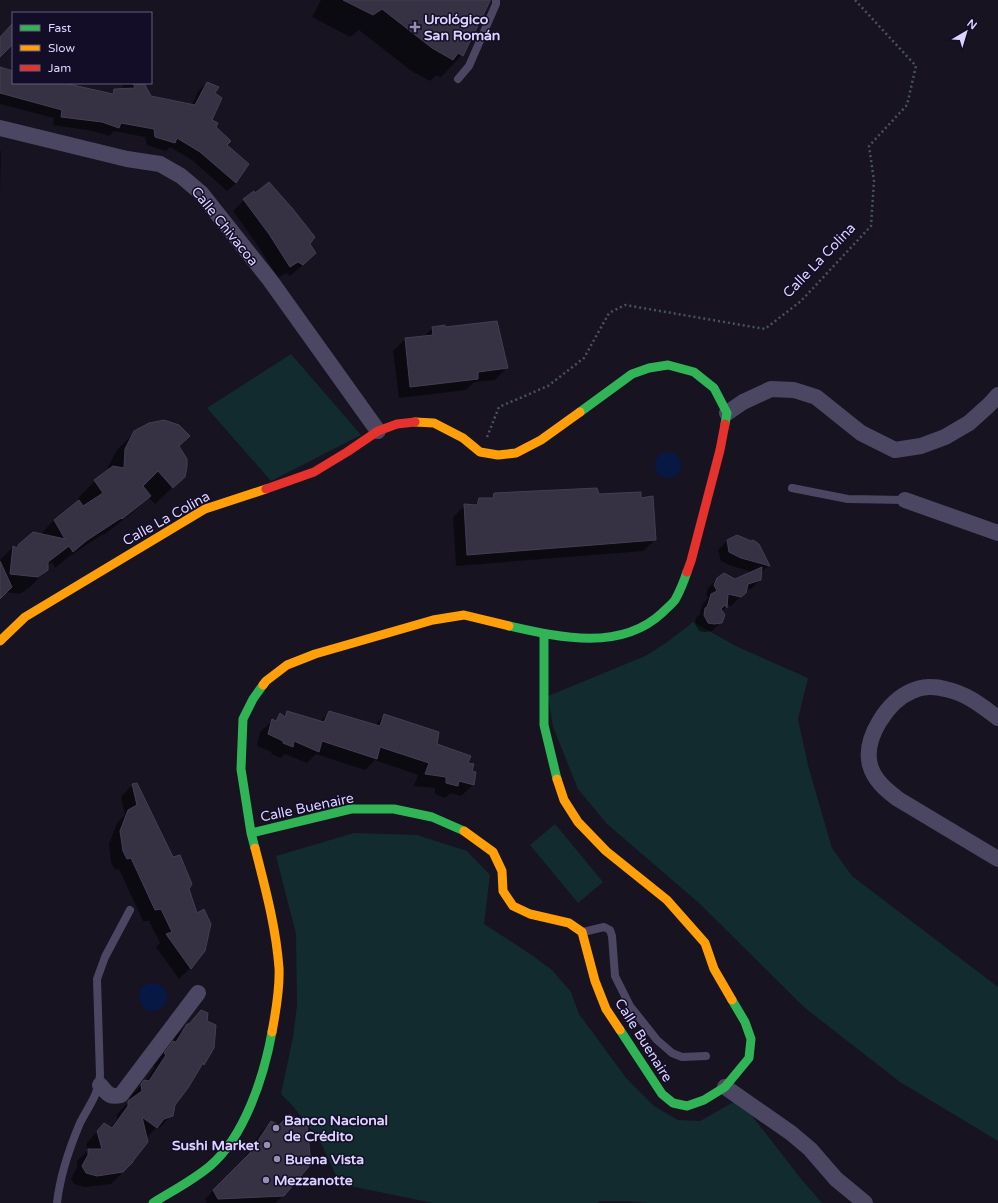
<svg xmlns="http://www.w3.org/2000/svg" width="998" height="1203" viewBox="0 0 998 1203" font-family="'Varela Round',sans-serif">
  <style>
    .green { fill: #112b2f }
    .water { fill: #081844 }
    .shadow { fill: #0007 }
    .building { fill: #363143; stroke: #443e55 }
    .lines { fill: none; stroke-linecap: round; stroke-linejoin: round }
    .path { stroke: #465363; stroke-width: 2.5; stroke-dasharray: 2 3; stroke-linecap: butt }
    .lane { stroke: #4b4762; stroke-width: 8 }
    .street { stroke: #4b4762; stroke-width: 16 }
    .fast { stroke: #30b455; stroke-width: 9 }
    .slow { stroke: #ff9f0a; stroke-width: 9 }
    .jam { stroke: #e5322d; stroke-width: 9 }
    .poi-dot { fill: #9790b1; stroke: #140d27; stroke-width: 1.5 }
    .labels { text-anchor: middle; stroke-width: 3; stroke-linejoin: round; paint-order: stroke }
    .poi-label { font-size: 14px; font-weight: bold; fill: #dcd3ff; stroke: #140d27; text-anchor: start }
    .street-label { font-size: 14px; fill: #dcd3ff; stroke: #140d27 }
  </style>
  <rect width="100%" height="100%" fill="#171321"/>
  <path class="green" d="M 291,354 L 361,435 L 271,481 L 207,408 Z
    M 693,622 L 738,647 L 808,678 L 798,719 L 809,769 L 832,848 L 852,876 L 998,987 L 998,1141 L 900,1082 L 805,1008 L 699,903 L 607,824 L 578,789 L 553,727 L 548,696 L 645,656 L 666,643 Z
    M 555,824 L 603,882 L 578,903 L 530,845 Z
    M 354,833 L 417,835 L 467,851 L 490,875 L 484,924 L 529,953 L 552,970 L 571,992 L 579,1014 L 627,1079 L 654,1106 L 678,1120 L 700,1121 L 739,1099 L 802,1180 L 822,1203 L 647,1203 L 626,1201 L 599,1201 L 598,1203 L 433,1203 L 340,1184 L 320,1141 L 292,1105 L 281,1094 L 293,1037 L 297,1006 L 296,934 L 276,856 Z"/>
  <path class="water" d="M655 465a13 13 0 1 1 26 0a13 13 0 1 1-26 0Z
    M139 997a14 14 0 1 1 28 0a14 14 0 1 1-28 0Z"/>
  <path class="shadow" d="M 321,0 L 484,0 L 462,55 L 441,77 L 436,75 L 430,81 L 410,70 L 359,30 L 350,37 L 312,17 Z
    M 151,59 L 153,73 L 151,76 Z
    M 0,70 L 13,72 L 13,83 L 59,83 L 111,94 L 114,90 L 124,90 L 122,83 L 143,83 L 151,97 L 192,105 L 198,91 L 207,83 L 214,94 L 210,120 L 226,145 L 248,164 L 236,183 L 227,191 L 192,160 L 170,147 L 166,151 L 147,145 L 145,137 L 114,131 L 109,136 L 93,131 L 53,125 L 54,118 L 0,104 Z
    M 0,151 L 1,151 L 0,192 Z
    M 244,200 L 303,265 L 290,276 L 286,273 L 278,278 L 258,246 L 233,211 Z
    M 432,328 L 506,368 L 495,380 L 474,382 L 466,390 L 399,398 L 393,351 L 405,339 L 424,337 Z
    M 135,432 L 178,447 L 184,476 L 155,504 L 148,497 L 132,513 L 104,535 L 103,534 L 67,558 L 55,568 L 52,562 L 47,566 L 47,570 L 30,587 L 20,594 L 6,592 L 0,598 L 0,560 L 13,547 L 16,548 L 19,545 L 40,535 L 54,520 L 80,501 L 78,498 L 95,481 L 108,472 L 108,467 L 117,450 Z
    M 495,494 L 598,495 L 641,499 L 655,540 L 643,551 L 456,566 L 453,517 L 465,505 L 473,506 L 480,499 L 490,499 Z
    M 727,541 L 758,545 L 768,566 L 760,574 L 760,580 L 751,589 L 746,590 L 745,592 L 731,606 L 726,604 L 726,607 L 721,612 L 721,622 L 712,631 L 705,632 L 699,631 L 695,624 L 696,618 L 699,615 L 703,604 L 708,598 L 706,594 L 708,588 L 717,579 L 735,580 L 752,572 L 732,566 L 721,561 L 718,550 Z
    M 288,712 L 320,722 L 329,712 L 374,726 L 385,715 L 466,764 L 471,772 L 475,773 L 473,785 L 461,796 L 450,793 L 445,798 L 435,794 L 435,788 L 414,786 L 418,775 L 375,760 L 365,770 L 316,754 L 307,763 L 285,754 L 281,758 L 271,754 L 272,752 L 257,746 L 260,732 L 272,721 L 274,721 L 280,715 L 283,717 Z
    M 136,784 L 188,889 L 204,950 L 190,968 L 179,979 L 156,947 L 160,943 L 149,921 L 143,921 L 119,869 L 115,870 L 111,862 L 109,844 L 117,823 L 125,815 L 121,797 L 132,785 Z
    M 202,1011 L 204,1064 L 197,1071 L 174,1104 L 172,1115 L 160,1127 L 155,1129 L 146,1138 L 123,1172 L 111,1184 L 85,1187 L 74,1184 L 71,1179 L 77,1167 L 77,1161 L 88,1150 L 86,1144 L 104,1124 L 110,1128 L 117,1119 L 117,1114 L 130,1101 L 130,1097 L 133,1093 L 146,1081 L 155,1067 L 153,1066 L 169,1047 L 175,1037 Z
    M 271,1122 L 284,1195 L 275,1203 L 207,1203 L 205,1199 L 241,1163 L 262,1131 Z"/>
  <path class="building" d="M 343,0 L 490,0 L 490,1 L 463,56 L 458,53 L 453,60 L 432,48 L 382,9 L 373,15 Z
    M 13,23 L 13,44 L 0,57 L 0,37 Z
    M 0,67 L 13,71 L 13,83 L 64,83 L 113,94 L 114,89 L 135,88 L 133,83 L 144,83 L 151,96 L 195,105 L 207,82 L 219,87 L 215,93 L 222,98 L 212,120 L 218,123 L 216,127 L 231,141 L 227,145 L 249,164 L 236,183 L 200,152 L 177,138 L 175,143 L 155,137 L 154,129 L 121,123 L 119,128 L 102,122 L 61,117 L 62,110 L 0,93 Z
    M 269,182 L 292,208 L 315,237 L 310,244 L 316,253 L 303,265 L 298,262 L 290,267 L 269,234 L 243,199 L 254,191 L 255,193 Z
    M 497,321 L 508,368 L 478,372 L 478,379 L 410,387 L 405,338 L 433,335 L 432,327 L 445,325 L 445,327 Z
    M 164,420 L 179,425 L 190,436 L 179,446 L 187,459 L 187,467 L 185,477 L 173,488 L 158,471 L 143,486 L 151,496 L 122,519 L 121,518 L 86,541 L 73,552 L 69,546 L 48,562 L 48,570 L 38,577 L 10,574 L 13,546 L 17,548 L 19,544 L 33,532 L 65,539 L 54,520 L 79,500 L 83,506 L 103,493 L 94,480 L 113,466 L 124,468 L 125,449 L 134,431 L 149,423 Z
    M 597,488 L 599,494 L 641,492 L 641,498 L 653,496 L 656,540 L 467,555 L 464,504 L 477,505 L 479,498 L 493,498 L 494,493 Z
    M 737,535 L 751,541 L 753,540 L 759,544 L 770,566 L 741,558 L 729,552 L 727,540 Z
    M 0,561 L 12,587 L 0,599 Z
    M 762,567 L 761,580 L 748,584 L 746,593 L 741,597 L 728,594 L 727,608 L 725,605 L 721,609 L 725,615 L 722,623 L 714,624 L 708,623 L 704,615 L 705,608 L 707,607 L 711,594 L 717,591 L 714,585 L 717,578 L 724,573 L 735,579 Z
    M 287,711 L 324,722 L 329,711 L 380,726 L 384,714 L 439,732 L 437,744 L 471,756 L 468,763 L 474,764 L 472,771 L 476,772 L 474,785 L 459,781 L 458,786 L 446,783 L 446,777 L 425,774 L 429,763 L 380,747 L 377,759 L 322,741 L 319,752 L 294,741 L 293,747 L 283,743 L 283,741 L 268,734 L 272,719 L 276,721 L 280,713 L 285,717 Z
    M 137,783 L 173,857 L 180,855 L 192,884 L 189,889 L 197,913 L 204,909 L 211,924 L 205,951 L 191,969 L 166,934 L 172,932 L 161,909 L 155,910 L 131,858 L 127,859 L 123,851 L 120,831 L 128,810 L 137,805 L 132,784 Z
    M 201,1010 L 208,1013 L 207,1021 L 216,1025 L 214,1048 L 204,1065 L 203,1063 L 188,1088 L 175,1105 L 173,1116 L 164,1119 L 157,1128 L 142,1117 L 148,1142 L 133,1161 L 133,1162 L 123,1172 L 97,1176 L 86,1173 L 82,1166 L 88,1155 L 88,1149 L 102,1149 L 97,1131 L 104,1123 L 112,1128 L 128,1106 L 128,1101 L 142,1091 L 141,1084 L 144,1080 L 149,1081 L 166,1055 L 164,1053 L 173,1041 L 176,1042 L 187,1024 L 189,1024 Z
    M 290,1114 L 307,1126 L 311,1164 L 284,1196 L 218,1199 L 213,1190 L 249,1154 L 271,1121 L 279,1125 Z"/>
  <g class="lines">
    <path class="path" d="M 487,437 L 499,407 L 548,386 L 584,358 L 609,313 L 625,305 L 765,329 L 801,301 L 871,226 L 874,181 L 869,146 L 907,105 L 916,66 L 855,0"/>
    <path class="lane" d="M 458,79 L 469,66 L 496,4 L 496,0
      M 792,488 L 848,499 L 905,500
      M 583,932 L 604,927 L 610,930 L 612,936 L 615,976 L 630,1006 L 657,1040 L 672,1053 L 682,1057 L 706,1056
      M 57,1203 C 60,1175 69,1149 80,1123 C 88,1107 99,1094 100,1075 L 97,979 L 105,957 L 130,910"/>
    <path class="street" d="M 0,128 L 127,159 L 160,164 L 181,176 L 201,193 L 270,280 L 378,431
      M 727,413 L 743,402 L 771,389 L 794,390 L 816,397 L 861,433 L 895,450 L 921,446 L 945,437 L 969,423 L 989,405 L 998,395
      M 905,500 L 998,533
      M 998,718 C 982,706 966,693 945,689 C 935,686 922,686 912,691 C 888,701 863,738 870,765 C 874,780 886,790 898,799 L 998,859
      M 100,1085 C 107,1093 109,1098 121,1095 L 198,993
      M 725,1087 L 791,1133 L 810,1149 L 836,1179 L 865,1203"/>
    <path class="fast" d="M 580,412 L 632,374 L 649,368 L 668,365 L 694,372 L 714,388 L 727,413 L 725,424
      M 509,626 C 558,637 620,652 662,613 C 666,609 671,605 675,600 C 680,591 684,581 687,572
      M 544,634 L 544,725 L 557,779
      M 251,833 L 351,809 L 394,809 L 432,817 L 464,831
      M 255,848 L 251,833 L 241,769 L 243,719 L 253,699 L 263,685
      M 620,1030 L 662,1094 L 673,1103 L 687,1106 L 704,1100 L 725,1087 L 749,1058 L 751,1039 L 745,1022 L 732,1000
      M 153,1203 C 172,1191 192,1181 210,1166 C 245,1136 264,1076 272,1032"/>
    <path class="slow" d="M 415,422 L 434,423 L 463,438 L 480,452 L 498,455 L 516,453 L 541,440 L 580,412
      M 0,641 L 25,617 L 205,509 L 266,489
      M 263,685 L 266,681 L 287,665 L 315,654 L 433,620 L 464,615 L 509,626
      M 557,779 L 564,800 L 578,822 L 606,851 L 667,900 L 705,943 L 714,969 L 732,1000
      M 464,831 L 493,852 L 502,871 L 503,891 L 513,906 L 530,914 L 569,923 L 582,932 L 595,981 L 606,1009 L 620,1030
      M 255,848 C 265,887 276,927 279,968 C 280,989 276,1011 272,1032"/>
    <path class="jam" d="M 266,489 L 314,472 L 347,452 L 378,431 L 397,424 L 415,422
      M 687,572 L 691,561 L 720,450 L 725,424"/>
  </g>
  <g class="poi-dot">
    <path d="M413 21h4v4h4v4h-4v4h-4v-4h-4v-4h4z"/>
    <circle cx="276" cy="1128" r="4"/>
    <circle cx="267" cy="1145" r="4"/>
    <circle cx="277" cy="1159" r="4"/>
    <circle cx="266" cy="1180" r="4"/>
  </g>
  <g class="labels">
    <g class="poi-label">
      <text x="424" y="24">Urológico<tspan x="424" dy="16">San Román</tspan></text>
      <text x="284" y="1125">Banco Nacional<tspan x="284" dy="16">de Crédito</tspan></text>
      <text x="259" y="1150" text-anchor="end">Sushi Market</text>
      <text x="285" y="1164">Buena Vista</text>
      <text x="274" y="1185">Mezzanotte</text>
    </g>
    <g class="street-label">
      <text transform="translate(225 226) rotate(51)" y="5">Calle Chivacoa</text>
      <text transform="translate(819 260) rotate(-46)" y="5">Calle La Colina</text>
      <text transform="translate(166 518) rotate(-29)" y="5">Calle La Colina</text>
      <text transform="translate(307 807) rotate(-12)" y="5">Calle Buenaire</text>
      <text transform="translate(644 1040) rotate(58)" y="5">Calle Buenaire</text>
    </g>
  </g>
  <rect x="12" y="12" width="140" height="72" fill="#140d27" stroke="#645c7d"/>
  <rect x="20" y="25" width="20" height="6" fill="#30b455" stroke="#645c7d"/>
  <text x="48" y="32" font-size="12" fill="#dcd3ff">Fast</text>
  <rect x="20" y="45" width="20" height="6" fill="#ff9f0a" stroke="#645c7d"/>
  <text x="48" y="52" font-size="12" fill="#dcd3ff">Slow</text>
  <rect x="20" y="65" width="20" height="6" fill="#e5322d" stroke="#645c7d"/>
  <text x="48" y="72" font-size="12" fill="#dcd3ff">Jam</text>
  <g transform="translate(966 32) rotate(38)" stroke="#140d27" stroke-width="3" paint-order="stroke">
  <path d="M0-3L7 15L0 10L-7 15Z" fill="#dcd3ff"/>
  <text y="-6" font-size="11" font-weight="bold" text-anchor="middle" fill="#dcd3ff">N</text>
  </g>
</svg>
